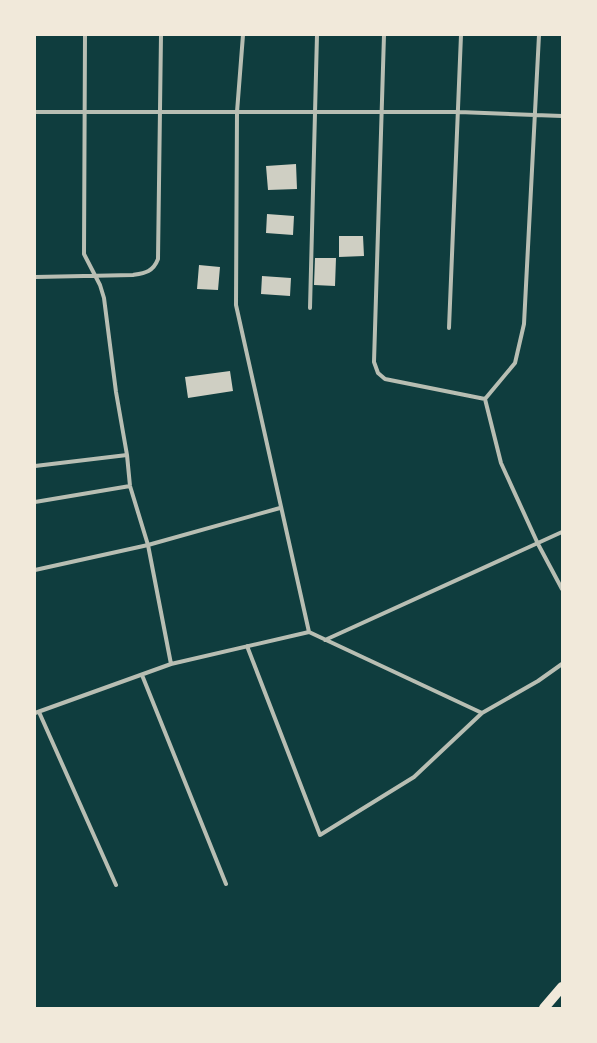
<svg xmlns="http://www.w3.org/2000/svg" width="597" height="1043" viewBox="0 0 597 1043" font-family="'Space Grotesk',sans-serif">
  <style>
    .building { fill: #cfcfc3 }
    .lines { fill: none; stroke-linecap: round; stroke-linejoin: round }
    .minor { stroke: #b8beb3; stroke-width: 4 }
    .primary { stroke: #f1e9da; stroke-width: 10 }
  </style>
  <rect width="100%" height="100%" fill="#0f3d3e"/>
  <path class="building" d="M 296,164 L 297,189 L 268,190 L 266,166 Z
    M 267,214 L 294,216 L 293,235 L 266,233 Z
    M 339,236 L 363,236 L 364,256 L 339,257 Z
    M 315,258 L 336,258 L 335,286 L 314,285 Z
    M 199,265 L 220,267 L 218,290 L 197,289 Z
    M 262,276 L 291,278 L 290,296 L 261,294 Z
    M 230,371 L 233,391 L 188,398 L 185,377 Z"/>
  <g class="lines">
    <path class="minor" d="M 85,35 L 84,254 L 100,285 L 104,298 L 116,392 L 127,455 L 130,486 L 148,545 L 171,664
      M 243,35 L 237,112 L 236,305 L 309,632
      M 384,35 L 374,362 L 378,373 L 385,379 L 485,399
      M 35,112 L 459,112 L 562,116
      M 35,277 L 133,275 C 145,273 153,272 158,259 L 161,35
      M 310,308 L 317,35
      M 449,328 L 461,35
      M 485,399 L 515,363 L 524,324 L 539,35
      M 485,399 L 501,463 L 538,544 L 562,589
      M 35,466 L 127,455
      M 35,502 L 130,486
      M 35,570 L 148,545 L 280,508
      M 325,640 L 562,532
      M 247,646 L 320,835 L 414,777 L 482,713
      M 142,675 L 226,884
      M 39,712 L 116,885
      M 35,713 L 171,664 L 309,632 L 482,713 L 538,681 L 562,664"/>
    <path class="primary" d="M 544,1008 L 562,987"/>
  </g>
  <rect width="597" height="1043" fill="none" stroke="#f1e9da" stroke-width="72"/>
</svg>
